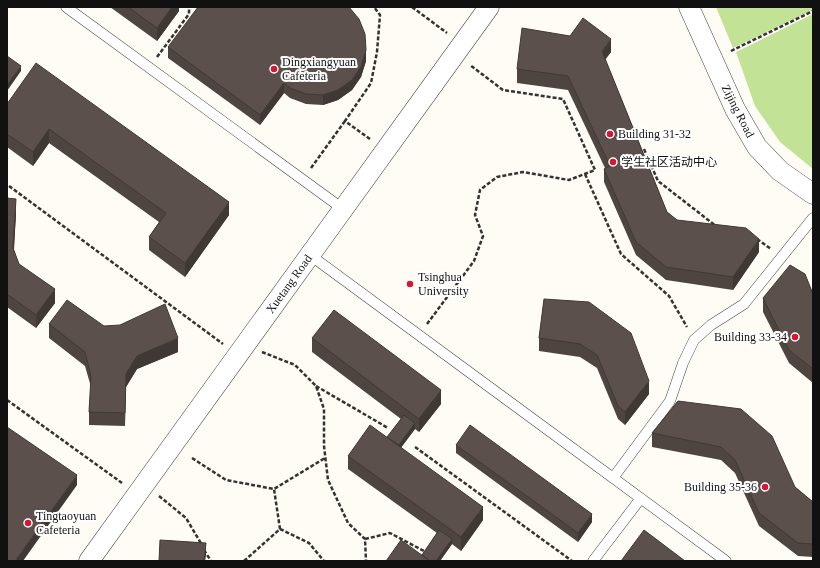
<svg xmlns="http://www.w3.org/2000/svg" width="820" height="568" viewBox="0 0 820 568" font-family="'Times New Roman','Noto Sans SC',serif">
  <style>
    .forest { fill: #c2e296 }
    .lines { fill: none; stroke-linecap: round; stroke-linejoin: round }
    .service-casing { stroke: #444; stroke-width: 11 }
    .minor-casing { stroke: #444; stroke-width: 21 }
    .path { stroke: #333; stroke-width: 2.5; stroke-dasharray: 4 2; stroke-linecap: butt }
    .service { stroke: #fff; stroke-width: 10 }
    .minor { stroke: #fff; stroke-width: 20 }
    .wall { fill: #4e4541 }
    .shaded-wall { fill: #403835 }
    .building { fill: #5b504c; stroke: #403835 }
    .poi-dot { fill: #d41637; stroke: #fff; stroke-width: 1.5 }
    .labels { text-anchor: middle; stroke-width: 4; stroke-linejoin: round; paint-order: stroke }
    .poi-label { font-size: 12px; fill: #111; stroke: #fff; text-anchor: start }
    .street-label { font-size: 12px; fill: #111; stroke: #fff }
  </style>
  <rect width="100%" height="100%" fill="#fffcf5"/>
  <path class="forest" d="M 716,7 L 813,7 L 813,10 L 733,48 Z
    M 813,14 L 813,169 L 780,142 L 755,106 L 736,52 Z"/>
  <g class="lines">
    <g class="service-casing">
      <path id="service" d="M 66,7 L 343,209
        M 310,255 L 726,561
        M 613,478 L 670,401 L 683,363 L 694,340 L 711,325 L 744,304 L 813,218
        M 593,561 L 641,498"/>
    </g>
    <g class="minor-casing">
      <path id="minor" d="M 689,7 L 735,109 L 757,147 L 780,171 L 813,194
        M 89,561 L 489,7"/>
    </g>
    <path class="path" d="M 412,7 L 447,33
      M 731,51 L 813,11
      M 157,57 L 189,14 L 189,7
      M 370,139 L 345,121 L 371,83 L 377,52 L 380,15 L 374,7
      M 644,149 L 658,181 L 716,226
      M 311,168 L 345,121
      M 585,174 L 621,254 L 669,296 L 687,327
      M 9,186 L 223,344
      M 757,239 L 771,249
      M 427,324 L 474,261 L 483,236 L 475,215 L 480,190 L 497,177 L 523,172 L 569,180 L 595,170 L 563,99 L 503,90 L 470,65
      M 262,352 L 295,365 L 316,386 L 324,409 L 324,446 L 328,480 L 348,523 L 365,539 L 366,561
      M 316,386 L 388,428
      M 7,400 L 122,483
      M 415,447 L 572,561
      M 192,458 L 226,480 L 274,489 L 325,458
      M 159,496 L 186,518 L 202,545
      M 280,529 L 309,543 L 324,561
      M 365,539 L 390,533 L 424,551
      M 204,550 L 211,561
      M 244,561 L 280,529 L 274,489"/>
    <use href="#service" class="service"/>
    <use href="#minor" class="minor"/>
  </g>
  <path class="wall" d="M 110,7 L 179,7 L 179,11 L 157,41 Z
    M 282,8 L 366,61 L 361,77 L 352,90 L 338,100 L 323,105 L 306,104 L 290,98 L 284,93 L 260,125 L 168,58 L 168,47 Z
    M 611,52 L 605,59 L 667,212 L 677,220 L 759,252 L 733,290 L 666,280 L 636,255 L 604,182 L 604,169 L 605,168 L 568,90 L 517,83 L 517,69 Z
    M 7,104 L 229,215 L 185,277 L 149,250 L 149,237 L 159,222 L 49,143 L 33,166 L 7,147 Z
    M 7,198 L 16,213 L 14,250 L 19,264 L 55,303 L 36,328 L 7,307 Z
    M 813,294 L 813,383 L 789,363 L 763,312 L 763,298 Z
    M 544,299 L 649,394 L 625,425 L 618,419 L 597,368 L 580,357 L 539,351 L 539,338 Z
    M 49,324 L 104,326 L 178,352 L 137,369 L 126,387 L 125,426 L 89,425 L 89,412 L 91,387 L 85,366 L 49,338 Z
    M 312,338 L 441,404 L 419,432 L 415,429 L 401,447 L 483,520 L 461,551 L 452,544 L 440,561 L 386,561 L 422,555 L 437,533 L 348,469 L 348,456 L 387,437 L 401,419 L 312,352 Z
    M 678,401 L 795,487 L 813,502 L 813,557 L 798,556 L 759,526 L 735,473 L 721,460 L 652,447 L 652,433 Z
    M 456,445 L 592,522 L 578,542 L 456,453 Z"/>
  <path class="shaded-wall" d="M 172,7 L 179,7 L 179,11 L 157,41 L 157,28 Z
    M 611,39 L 611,52 L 602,64 L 602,51 Z
    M 366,50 L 366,61 L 361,77 L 352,90 L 338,100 L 323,105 L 323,95 Z
    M 21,66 L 21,71 L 7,91 L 7,85 Z
    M 284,83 L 284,93 L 260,125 L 260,115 Z
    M 49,129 L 49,143 L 33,166 L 33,152 Z
    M 16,199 L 16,213 L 13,262 L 13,248 Z
    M 229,202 L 229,215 L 185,277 L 185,263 Z
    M 759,239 L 759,252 L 733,290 L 733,277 Z
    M 55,289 L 55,303 L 36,328 L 36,315 Z
    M 178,338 L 178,352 L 137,369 L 126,387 L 125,426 L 126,374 L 137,356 Z
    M 649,381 L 649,394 L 625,425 L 625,412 Z
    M 441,390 L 441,404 L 419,432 L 419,419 Z
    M 415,423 L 415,429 L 395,456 L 395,450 Z
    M 77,475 L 77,485 L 23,561 L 15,561 Z
    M 483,507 L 483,520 L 461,551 L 461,537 Z
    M 592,514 L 592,522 L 578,542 L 578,533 Z
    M 452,539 L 452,544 L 440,561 L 436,561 Z
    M 206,543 L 206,556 L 205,561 L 204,561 Z"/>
  <path class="building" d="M 128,7 L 172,7 L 157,28 Z
    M 198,7 L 280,7 L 282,8 L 283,7 L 349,7 L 359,19 L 365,34 L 366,50 L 361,67 L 352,80 L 338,90 L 323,95 L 306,94 L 290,88 L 284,83 L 260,115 L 168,47 Z
    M 583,18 L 611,39 L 602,51 L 667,212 L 677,220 L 746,228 L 759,239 L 733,277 L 666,267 L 636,242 L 604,169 L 610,166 L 568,76 L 517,69 L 522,28 L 570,36 Z
    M 7,56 L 21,66 L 7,85 Z
    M 36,63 L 229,202 L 185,263 L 149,237 L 166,213 L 49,129 L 33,152 L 7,134 L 7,104 Z
    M 7,198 L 16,199 L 13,248 L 19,264 L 55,289 L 36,315 L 7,294 Z
    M 790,265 L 805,274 L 813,294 L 813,369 L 789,350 L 763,298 Z
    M 544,299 L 589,302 L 631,333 L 649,381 L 625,412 L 618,406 L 597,355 L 580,344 L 539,338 Z
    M 67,300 L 104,326 L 120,325 L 165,304 L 178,338 L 137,356 L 126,374 L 125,413 L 89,412 L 91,376 L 85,352 L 49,324 Z
    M 334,310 L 441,390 L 419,419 L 312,338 Z
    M 678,401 L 741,409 L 772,436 L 795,487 L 813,502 L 813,544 L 798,543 L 759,513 L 735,460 L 721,447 L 652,433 Z
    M 404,415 L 415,423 L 399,445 L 387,437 Z
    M 370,425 L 483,507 L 461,537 L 348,456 Z
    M 470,425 L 592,514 L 578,533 L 456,445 Z
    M 7,427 L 77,475 L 15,561 L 7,561 Z
    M 439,530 L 452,539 L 436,561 L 430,561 L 422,555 Z
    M 644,530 L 685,561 L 621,561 Z
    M 160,540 L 206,543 L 204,561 L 159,561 Z
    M 401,540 L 430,561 L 386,561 Z"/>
  <g class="poi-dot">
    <circle cx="274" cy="69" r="4"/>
    <circle cx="610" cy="134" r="4"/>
    <circle cx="613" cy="162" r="4"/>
    <circle cx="410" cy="284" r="4"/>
    <circle cx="795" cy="337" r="4"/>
    <circle cx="765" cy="487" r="4"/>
    <circle cx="28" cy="523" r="4"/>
  </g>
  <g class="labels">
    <g class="poi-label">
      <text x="282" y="66">Dingxiangyuan<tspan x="282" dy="14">Cafeteria</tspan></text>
      <text x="618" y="138">Building 31-32</text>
      <text x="621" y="166">学生社区活动中心</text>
      <text x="418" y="281">Tsinghua<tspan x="418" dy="14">University</tspan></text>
      <text x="787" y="341" text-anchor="end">Building 33-34</text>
      <text x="757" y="491" text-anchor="end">Building 35-36</text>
      <text x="36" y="520">Tingtaoyuan<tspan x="36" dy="14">Cafeteria</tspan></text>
    </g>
    <g class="street-label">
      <text transform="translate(738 111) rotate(63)" y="4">Zijing Road</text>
      <text transform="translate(289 284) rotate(-54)" y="4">Xuetang Road</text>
    </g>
  </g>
  <rect width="820" height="568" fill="none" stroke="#111111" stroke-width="16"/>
</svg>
